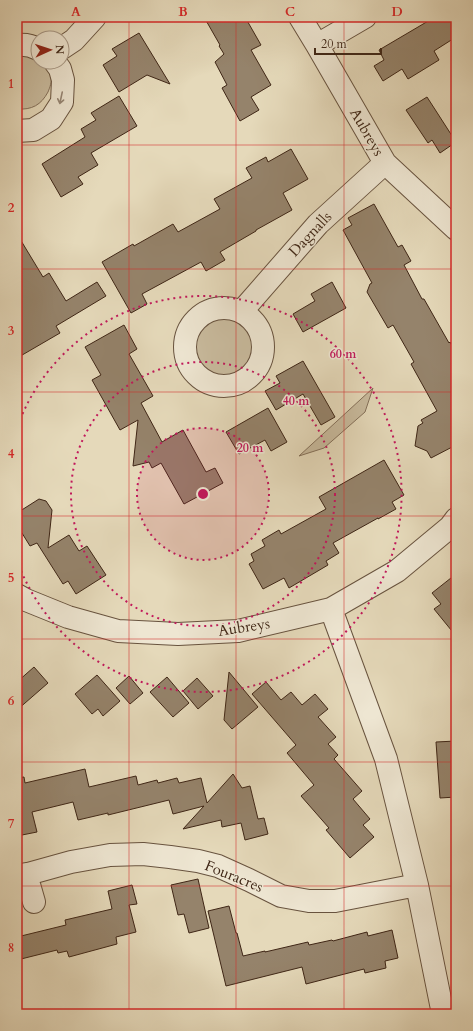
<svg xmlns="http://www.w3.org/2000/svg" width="473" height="1031" viewBox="0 0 473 1031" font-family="Cardo,serif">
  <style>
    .green { fill: #c9bb9e; stroke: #84705a }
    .building { fill: #95836b; stroke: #3f2616 }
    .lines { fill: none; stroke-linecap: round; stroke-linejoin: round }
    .street-casing { stroke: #68533f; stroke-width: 24 }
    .street { stroke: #eee6d2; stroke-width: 22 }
    .oneway { stroke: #968674 }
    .grid { fill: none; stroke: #d62828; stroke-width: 1; stroke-opacity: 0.55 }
    .ring { fill: none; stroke: #c2185b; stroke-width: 2; stroke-dasharray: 2 4 }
    .labels { text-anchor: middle; stroke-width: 3; stroke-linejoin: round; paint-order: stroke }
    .street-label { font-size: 15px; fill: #3f2616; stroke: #eee6d2 }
    .centre { fill: #c2185b; stroke: #eee6d2; stroke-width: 2 }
    .ring-label { font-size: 12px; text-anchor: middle; font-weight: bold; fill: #c2185b; stroke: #eee6d2; stroke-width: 3; stroke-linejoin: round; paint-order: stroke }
    .neatline { fill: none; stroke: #d62828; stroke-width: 1.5 }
    .grid-label { font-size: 13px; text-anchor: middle; font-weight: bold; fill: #d62828 }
  </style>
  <rect width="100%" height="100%" fill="#e5d9ba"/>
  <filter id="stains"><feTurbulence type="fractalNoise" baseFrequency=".005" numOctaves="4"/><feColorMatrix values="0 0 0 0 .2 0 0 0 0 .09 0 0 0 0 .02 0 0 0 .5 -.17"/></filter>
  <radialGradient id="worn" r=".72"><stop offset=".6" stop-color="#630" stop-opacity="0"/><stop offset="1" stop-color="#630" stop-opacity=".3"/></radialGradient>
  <path class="green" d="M 17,51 L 38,55 L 38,62 L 45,62 C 47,66 50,72 51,77 C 52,82 50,87 48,92 C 41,105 32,110 17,109 Z
    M190 347a33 33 0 1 1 66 0a33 33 0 1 1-66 0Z
    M 373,388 L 365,412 L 324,448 L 299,456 Z"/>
  <path class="building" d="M 204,17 L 245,17 L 261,45 L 251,50 L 271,85 L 251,97 L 259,110 L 240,121 L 222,88 L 227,85 L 215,62 L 224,54 L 219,46 L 220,45 Z
    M 435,17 L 456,17 L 456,37 L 434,51 L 439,60 L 408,79 L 402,69 L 383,81 L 374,66 L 384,60 L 379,50 Z
    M 139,33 L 170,84 L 147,75 L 119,92 L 103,65 L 117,56 L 112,49 Z
    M 119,96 L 137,126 L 91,153 L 98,165 L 78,177 L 83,184 L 61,197 L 42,164 L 85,137 L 81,129 L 96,120 L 91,113 Z
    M 427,97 L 456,142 L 440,153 L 432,140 L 428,143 L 406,110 Z
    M 291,149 L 308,179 L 283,193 L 292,210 L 256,230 L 256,231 L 220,252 L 225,260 L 206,271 L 201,262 L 142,294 L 147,304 L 131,313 L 102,262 L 133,244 L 134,246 L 173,224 L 178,232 L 220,209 L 214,199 L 252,178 L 246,168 L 266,157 L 268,162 Z
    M 374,204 L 398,247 L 402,245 L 411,261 L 404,265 L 422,299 L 424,299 L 449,343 L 450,342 L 456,353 L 456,445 L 431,458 L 427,451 L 415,446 L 418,426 L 423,423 L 421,420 L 437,411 L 411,364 L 414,362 L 393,325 L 388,328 L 367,292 L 370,284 L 372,283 L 343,230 L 352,225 L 348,218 Z
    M 17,234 L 43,277 L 49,273 L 66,301 L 97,282 L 106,296 L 56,326 L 60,333 L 17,358 Z
    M 332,282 L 346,308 L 303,332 L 293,314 L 315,301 L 311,294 Z
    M 124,325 L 137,349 L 129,354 L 153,396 L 141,403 L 162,442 L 183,430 L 206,472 L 215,468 L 223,483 L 184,504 L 161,463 L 152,468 L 149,462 L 133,466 L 138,420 L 120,430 L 92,380 L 101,375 L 85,347 Z
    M 303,361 L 335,417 L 321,425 L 303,394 L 276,410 L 265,391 L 280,383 L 276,376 Z
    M 268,408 L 287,442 L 271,451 L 265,440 L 239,454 L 226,432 Z
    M 384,460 L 404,495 L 392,502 L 396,509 L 378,519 L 378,518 L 333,543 L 339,553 L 326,561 L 328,565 L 289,588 L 284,578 L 263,589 L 249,564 L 254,561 L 251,554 L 265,546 L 262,540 L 279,530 L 281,534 L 326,509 L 319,497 Z
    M 39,499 L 46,501 L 52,510 L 48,548 L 69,535 L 79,551 L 87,546 L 106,575 L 76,594 L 68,581 L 63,584 L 37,543 L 30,546 L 17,525 L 17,513 Z
    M 456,574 L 456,636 L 434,609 L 441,604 L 432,593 Z
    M 34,667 L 48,683 L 17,710 L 17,682 Z
    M 229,672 L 258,707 L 232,729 L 224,720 Z
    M 97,675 L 120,701 L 103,716 L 98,709 L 92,714 L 75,694 Z
    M 129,676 L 143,693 L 130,704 L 116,688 Z
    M 167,677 L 189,703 L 173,717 L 150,692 Z
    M 197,678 L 213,696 L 198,709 L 183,691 Z
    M 266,682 L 281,700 L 291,692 L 302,705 L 315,694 L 328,709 L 318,717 L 336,737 L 328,744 L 338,755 L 334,759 L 362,791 L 353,799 L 370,819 L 363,825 L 374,837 L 350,858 L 326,830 L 329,828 L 301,796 L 314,785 L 287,753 L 296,745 L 252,694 Z
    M 456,741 L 456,797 L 440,798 L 436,742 Z
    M 85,769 L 89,787 L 136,776 L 138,785 L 157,780 L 158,783 L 177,778 L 179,783 L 201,778 L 207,803 L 233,774 L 242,788 L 250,786 L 258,819 L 264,818 L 268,834 L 245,840 L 241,823 L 222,827 L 221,820 L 183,829 L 204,806 L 173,814 L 169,800 L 108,815 L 108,813 L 78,820 L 73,802 L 32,812 L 37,832 L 17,836 L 17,778 L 24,777 L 25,783 Z
    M 198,879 L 209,928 L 189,933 L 184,914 L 178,915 L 171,885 Z
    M 132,885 L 137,904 L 129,905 L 136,932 L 116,937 L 117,944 L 69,957 L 67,951 L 58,953 L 57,950 L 17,960 L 17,937 L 66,925 L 65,920 L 112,909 L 108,891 Z
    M 229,906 L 236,933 L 237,933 L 243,956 L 265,951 L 265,952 L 308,942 L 309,945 L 332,940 L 333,941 L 367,932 L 368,936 L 392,930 L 398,958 L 385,961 L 386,968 L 365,973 L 364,969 L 306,984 L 302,967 L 226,986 L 208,911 Z"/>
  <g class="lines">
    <g class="street-casing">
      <path id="street" d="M 300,17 L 317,45 L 385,163 L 456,229
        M 17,45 C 25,44 31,45 38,49
        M 317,45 L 365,17
        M 62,48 L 74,40 L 95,17
        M 17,131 L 33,130 L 51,119 L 62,102 L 63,80 L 60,69 L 55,62
        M185 347a39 39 0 1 1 78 0a39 39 0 1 1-78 0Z
        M 242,311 L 318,224 L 385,163
        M 17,595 L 26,600 L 68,617 L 118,631 L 178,634 L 238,631 L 331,609 L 397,571 L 450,527 L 456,519
        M 331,609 L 386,759 L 417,885 L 443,1014
        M 26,874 L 34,902
        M 17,877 L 71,862 L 110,855 L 143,854 L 170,857 L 198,861 L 218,866 L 249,880 L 281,896 L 309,901 L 335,901 L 417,885"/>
    </g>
    <use href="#street" class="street"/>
  </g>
  <defs><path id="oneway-shaft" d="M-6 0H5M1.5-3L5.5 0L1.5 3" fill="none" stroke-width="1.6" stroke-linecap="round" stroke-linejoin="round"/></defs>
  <use class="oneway" href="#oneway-shaft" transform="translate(61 98) rotate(102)"/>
  <path class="grid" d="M 129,17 L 129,1014M 236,17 L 236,1014M 344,17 L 344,1014M 17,145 L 456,145M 17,269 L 456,269M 17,392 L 456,392M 17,516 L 456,516M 17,639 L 456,639M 17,762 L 456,762M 17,886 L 456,886"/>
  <circle cx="203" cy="494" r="66" fill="#c2185b" fill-opacity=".12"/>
  <g class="ring">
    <circle cx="203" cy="494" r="66"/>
    <circle cx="203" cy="494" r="132"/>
    <path d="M18 425A198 198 0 1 1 18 563"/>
  </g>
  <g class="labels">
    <g class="street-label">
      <text transform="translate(367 132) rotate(60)" y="5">Aubreys</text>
      <text transform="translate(310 234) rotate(-47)" y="5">Dagnalls</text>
      <text transform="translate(244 627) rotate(-9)" y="5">Aubreys</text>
      <text transform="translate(234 876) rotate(22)" y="5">Fouracres</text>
    </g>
  </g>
  <circle cx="203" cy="494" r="6" class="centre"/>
  <g class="ring-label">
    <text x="343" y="358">60 m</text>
    <text x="296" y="405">40 m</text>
    <text x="250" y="452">20 m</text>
  </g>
  <rect width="473" height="1031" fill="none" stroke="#e5d9ba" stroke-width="44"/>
  <g transform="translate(50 50) rotate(87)"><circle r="19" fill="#eee6d2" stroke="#a89987"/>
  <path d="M0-3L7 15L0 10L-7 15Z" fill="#8f2418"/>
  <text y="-6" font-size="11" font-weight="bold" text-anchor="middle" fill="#3f2616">N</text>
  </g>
  <path d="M315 48v6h66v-6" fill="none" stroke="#3f2616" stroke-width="2"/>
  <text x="321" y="48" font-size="12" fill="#3f2616" stroke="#eee6d2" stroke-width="3" paint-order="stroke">20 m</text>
  <rect x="22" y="22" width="429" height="987" class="neatline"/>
  <g class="grid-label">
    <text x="76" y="16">A</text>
    <text x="183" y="16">B</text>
    <text x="290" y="16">C</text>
    <text x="397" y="16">D</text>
    <text x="11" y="88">1</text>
    <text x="11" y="212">2</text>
    <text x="11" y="335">3</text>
    <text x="11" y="458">4</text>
    <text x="11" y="582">5</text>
    <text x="11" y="705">6</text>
    <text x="11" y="828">7</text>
    <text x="11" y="952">8</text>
  </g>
  <rect width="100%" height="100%" filter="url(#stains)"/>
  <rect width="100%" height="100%" fill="url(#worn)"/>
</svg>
